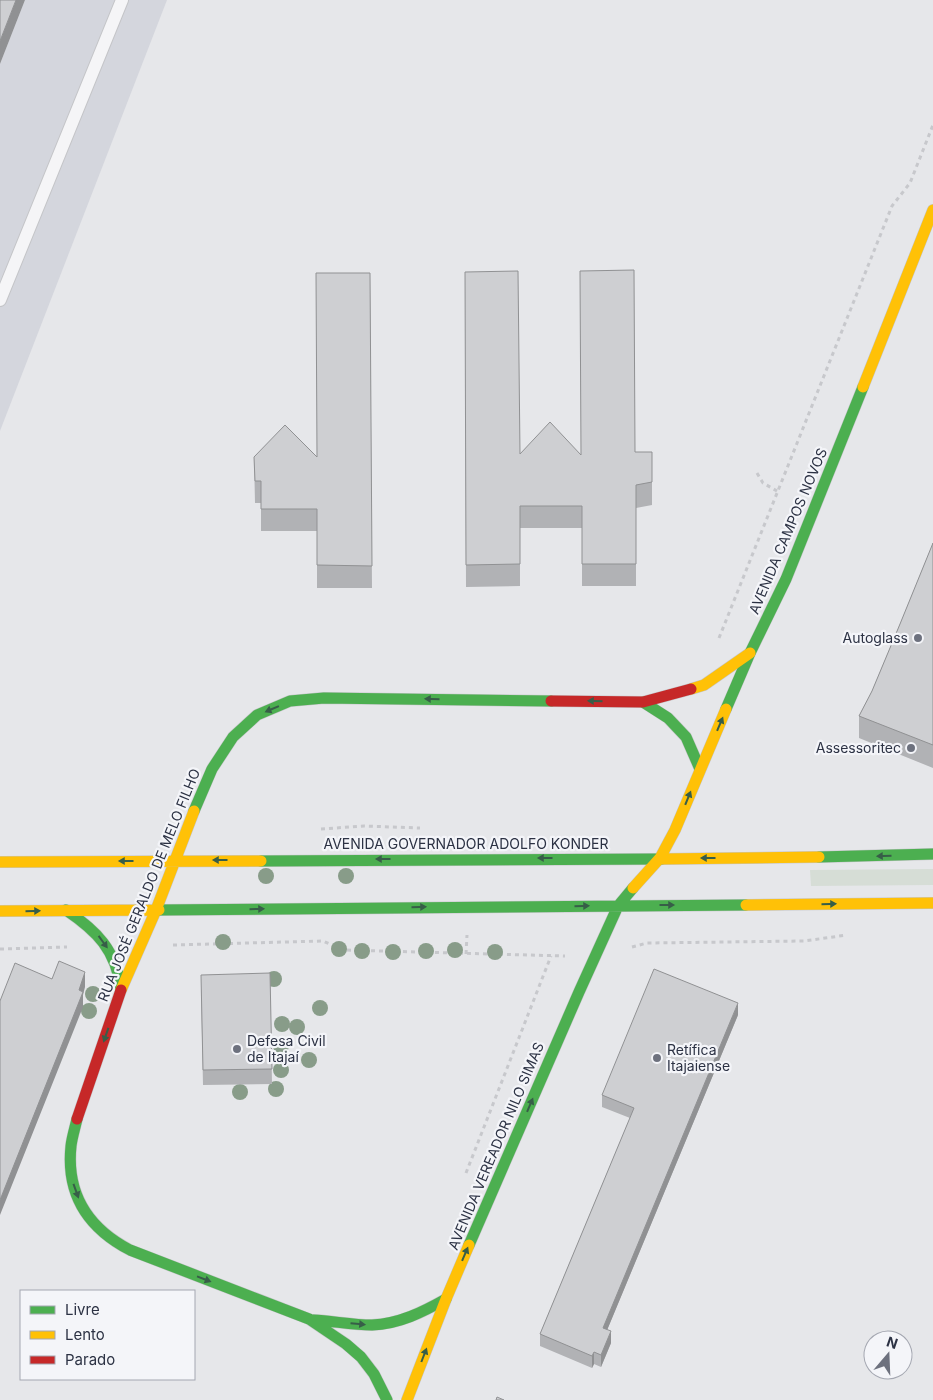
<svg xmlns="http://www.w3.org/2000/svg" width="933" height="1400" viewBox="0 0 933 1400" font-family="Inter,sans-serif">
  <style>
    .built { fill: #d4d6dd }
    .green { fill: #d6ddd6 }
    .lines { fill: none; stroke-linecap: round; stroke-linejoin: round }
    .lane-casing { stroke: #c4c5c8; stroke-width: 14 }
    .fast-casing { stroke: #c4c5c8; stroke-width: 12 }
    .slow-casing { stroke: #c4c5c8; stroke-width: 12 }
    .jam-casing { stroke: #c4c5c8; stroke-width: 12 }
    .path { stroke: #c7c8cc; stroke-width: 3; stroke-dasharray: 4 4; stroke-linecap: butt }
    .lane { stroke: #f5f5f7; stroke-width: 12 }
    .fast { stroke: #4caf50; stroke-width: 11 }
    .slow { stroke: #ffc107; stroke-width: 11 }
    .jam { stroke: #c62828; stroke-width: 11 }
    .tree { fill: #889c89 }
    .wall { fill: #b1b2b5 }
    .shaded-wall { fill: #909193 }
    .building { fill: #cecfd2; stroke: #909193 }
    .oneway { fill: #375e48 }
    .poi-dot { fill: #6d717e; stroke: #f4f5f9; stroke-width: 2 }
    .labels { text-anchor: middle; stroke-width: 4.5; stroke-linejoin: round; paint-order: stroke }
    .street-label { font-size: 14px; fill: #2c3244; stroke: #f4f5f9 }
    .poi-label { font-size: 14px; fill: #2c3244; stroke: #f4f5f9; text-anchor: end }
  </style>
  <rect width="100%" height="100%" fill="#e6e7ea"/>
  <path class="built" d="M 25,0 L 167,0 L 0,431 L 0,64 Z"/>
  <path class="green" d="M 933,869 L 933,885 L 811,886 L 810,870 Z"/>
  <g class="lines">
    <g class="lane-casing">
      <path id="lane" d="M 0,300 L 122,0"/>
    </g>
    <g class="fast-casing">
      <path id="fast" d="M 643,702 L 668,718 L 686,737 L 700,769
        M 726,709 L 750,653 L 786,579 L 863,387
        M 194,811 L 212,769 L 233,737 L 257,715 L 290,701 L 324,698 L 551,701
        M 819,857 L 933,854
        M 261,861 L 662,859
        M 66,910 C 97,931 116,950 121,989
        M 159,910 L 746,905
        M 77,1119 C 75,1128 72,1137 71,1146 C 66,1194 88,1228 130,1250 L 309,1319 L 346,1344 L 361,1357 L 374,1374 L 387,1400
        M 469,1245 L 579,992 L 618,906 L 633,888
        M 313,1320 C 333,1321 352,1325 372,1325 C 399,1324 423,1312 446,1299"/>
    </g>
    <g class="slow-casing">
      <path id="slow" d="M 863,387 L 933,210
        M 691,689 L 704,685 L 750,653
        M 662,859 L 819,857
        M 0,862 L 261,861
        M 633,888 L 660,858 L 675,830 L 726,709
        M 746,905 L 933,903
        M 0,911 L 159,910
        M 121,990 L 156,910 L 194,811
        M 407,1400 L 446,1299 L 469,1245"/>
    </g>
    <g class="jam-casing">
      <path id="jam" d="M 551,701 L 643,702 L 691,689
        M 77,1119 L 121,990"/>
    </g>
    <path class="path" d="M 757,473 L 763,483 L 777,491
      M 719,638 L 892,206 L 910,183 L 933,125
      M 321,829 L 364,826 L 420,828
      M 173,945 L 323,941 L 343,950 L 565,956
      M 632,947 L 647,943 L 804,941 L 847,935
      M 0,949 L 67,947
      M 466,954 L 467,935
      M 466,1173 L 551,956"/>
    <use href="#lane" class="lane"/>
    <use href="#fast" class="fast"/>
    <use href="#slow" class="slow"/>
    <use href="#jam" class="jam"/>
  </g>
  <g class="tree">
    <circle cx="266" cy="876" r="8"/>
    <circle cx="346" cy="876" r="8"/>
    <circle cx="223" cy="942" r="8"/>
    <circle cx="339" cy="949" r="8"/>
    <circle cx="455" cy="950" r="8"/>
    <circle cx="362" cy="951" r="8"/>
    <circle cx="426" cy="951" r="8"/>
    <circle cx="393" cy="952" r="8"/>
    <circle cx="495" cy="952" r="8"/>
    <circle cx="274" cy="979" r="8"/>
    <circle cx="93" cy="994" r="8"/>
    <circle cx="320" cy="1008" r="8"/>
    <circle cx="89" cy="1011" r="8"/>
    <circle cx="282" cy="1024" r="8"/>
    <circle cx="297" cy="1027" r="8"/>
    <circle cx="281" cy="1046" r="8"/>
    <circle cx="309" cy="1060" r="8"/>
    <circle cx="281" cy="1070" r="8"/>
    <circle cx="276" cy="1089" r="8"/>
    <circle cx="240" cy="1092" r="8"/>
  </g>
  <path class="wall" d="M 465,272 L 520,454 L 581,454 L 652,452 L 652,505 L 636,508 L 636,586 L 582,586 L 582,528 L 520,528 L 520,586 L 466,587 Z
    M 370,273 L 372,588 L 317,588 L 317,531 L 261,531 L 261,503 L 255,503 L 254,457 L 317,457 Z
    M 933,543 L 933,768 L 859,738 L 859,716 L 872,691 L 900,624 Z
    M 270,973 L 272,1084 L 203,1085 L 201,990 Z
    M 738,1015 L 607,1330 L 611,1343 L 601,1367 L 594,1364 L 592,1368 L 540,1346 L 540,1334 L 630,1118 L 602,1107 L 602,1095 Z"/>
  <path class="shaded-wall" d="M 16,0 L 25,0 L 0,64 L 0,41 Z
    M 85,972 L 85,987 L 83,995 L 83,1007 L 0,1215 L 0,1200 Z
    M 738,1003 L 738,1015 L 603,1340 L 603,1328 Z
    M 611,1331 L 611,1343 L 601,1367 L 601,1355 Z
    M 594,1352 L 594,1364 L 592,1368 L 592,1356 Z"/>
  <path class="building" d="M 0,0 L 16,0 L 0,41 Z
    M 634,270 L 635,452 L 652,452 L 652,482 L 636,485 L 636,564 L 582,564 L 582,506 L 520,506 L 520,564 L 466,565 L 465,272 L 518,271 L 520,454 L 550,422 L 581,455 L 580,271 Z
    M 316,273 L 370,273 L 372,566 L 317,565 L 317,509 L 261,509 L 261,481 L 255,481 L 254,457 L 285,425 L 317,457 Z
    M 933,543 L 933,745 L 859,716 L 872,691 L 900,624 Z
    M 59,961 L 85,972 L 79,990 L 83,992 L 0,1200 L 0,1001 L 15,963 L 52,979 Z
    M 654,969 L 738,1003 L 603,1328 L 611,1331 L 601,1355 L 594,1352 L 592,1356 L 540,1334 L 634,1108 L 602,1095 Z
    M 270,973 L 272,1069 L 203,1070 L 201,975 Z
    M 497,1397 L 504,1400 L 496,1400 Z"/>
  <defs><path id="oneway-solid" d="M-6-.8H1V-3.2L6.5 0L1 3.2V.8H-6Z" transform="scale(1.25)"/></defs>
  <g class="oneway">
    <use href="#oneway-solid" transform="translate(432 699) rotate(-179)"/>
    <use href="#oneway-solid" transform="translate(595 701) rotate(-179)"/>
    <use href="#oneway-solid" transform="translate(272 709) rotate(157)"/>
    <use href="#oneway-solid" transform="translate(720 724) rotate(-67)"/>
    <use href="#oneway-solid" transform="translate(688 798) rotate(-68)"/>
    <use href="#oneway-solid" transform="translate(884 856) rotate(178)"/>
    <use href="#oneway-solid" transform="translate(545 858) rotate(180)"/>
    <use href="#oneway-solid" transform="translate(708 858) rotate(180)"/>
    <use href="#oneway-solid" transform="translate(383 859) rotate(180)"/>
    <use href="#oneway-solid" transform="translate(220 860) rotate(180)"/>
    <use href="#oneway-solid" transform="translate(126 861) rotate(180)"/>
    <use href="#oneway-solid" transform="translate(829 904) rotate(-1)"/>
    <use href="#oneway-solid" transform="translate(667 905)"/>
    <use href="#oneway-solid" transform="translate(582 906) rotate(-1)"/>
    <use href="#oneway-solid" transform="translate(419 907) rotate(-1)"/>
    <use href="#oneway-solid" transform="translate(257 909) rotate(-1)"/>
    <use href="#oneway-solid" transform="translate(33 911) rotate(-1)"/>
    <use href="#oneway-solid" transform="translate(103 942) rotate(54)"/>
    <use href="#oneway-solid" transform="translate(106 1035) rotate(109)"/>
    <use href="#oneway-solid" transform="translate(530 1105) rotate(-67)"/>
    <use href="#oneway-solid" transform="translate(76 1191) rotate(70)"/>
    <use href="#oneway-solid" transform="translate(465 1254) rotate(-67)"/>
    <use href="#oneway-solid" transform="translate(204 1279) rotate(21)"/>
    <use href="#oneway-solid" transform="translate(358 1324) rotate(5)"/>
    <use href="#oneway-solid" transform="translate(424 1355) rotate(-69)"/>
  </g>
  <g class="poi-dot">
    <circle cx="918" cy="638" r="5"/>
    <circle cx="911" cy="748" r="5"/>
    <circle cx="237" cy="1049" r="5"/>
    <circle cx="657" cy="1058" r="5"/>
  </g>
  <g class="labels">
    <g class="street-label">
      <text transform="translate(788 531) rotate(-67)" y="5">AVENIDA CAMPOS NOVOS</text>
      <text x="466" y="849">AVENIDA GOVERNADOR ADOLFO KONDER</text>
      <text transform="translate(149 885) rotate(-68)" y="5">RUA JOSÉ GERALDO DE MELO FILHO</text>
      <text transform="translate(496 1146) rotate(-67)" y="5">AVENIDA VEREADOR NILO SIMAS</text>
    </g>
    <g class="poi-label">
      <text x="908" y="643">Autoglass</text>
      <text x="901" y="753">Assessoritec</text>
      <text x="247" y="1046" text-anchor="start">Defesa Civil<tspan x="247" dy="16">de Itajaí</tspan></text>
      <text x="667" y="1055" text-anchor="start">Retífica<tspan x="667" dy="16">Itajaiense</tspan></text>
    </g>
  </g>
  <rect x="20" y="1290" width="175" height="90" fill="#f4f5f9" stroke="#a4a7b1"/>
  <rect x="30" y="1306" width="25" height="8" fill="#4caf50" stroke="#a4a7b1"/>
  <text x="65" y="1315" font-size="15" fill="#2c3244">Livre</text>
  <rect x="30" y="1331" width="25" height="8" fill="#ffc107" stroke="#a4a7b1"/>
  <text x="65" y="1340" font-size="15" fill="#2c3244">Lento</text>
  <rect x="30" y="1356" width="25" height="8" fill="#c62828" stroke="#a4a7b1"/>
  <text x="65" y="1365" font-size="15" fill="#2c3244">Parado</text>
  <g transform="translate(888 1355) rotate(19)"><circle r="24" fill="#f4f5f9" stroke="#a4a7b1"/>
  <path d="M0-4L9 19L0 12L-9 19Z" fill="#6d717e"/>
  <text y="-8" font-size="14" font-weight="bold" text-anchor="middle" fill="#2c3244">N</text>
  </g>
</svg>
